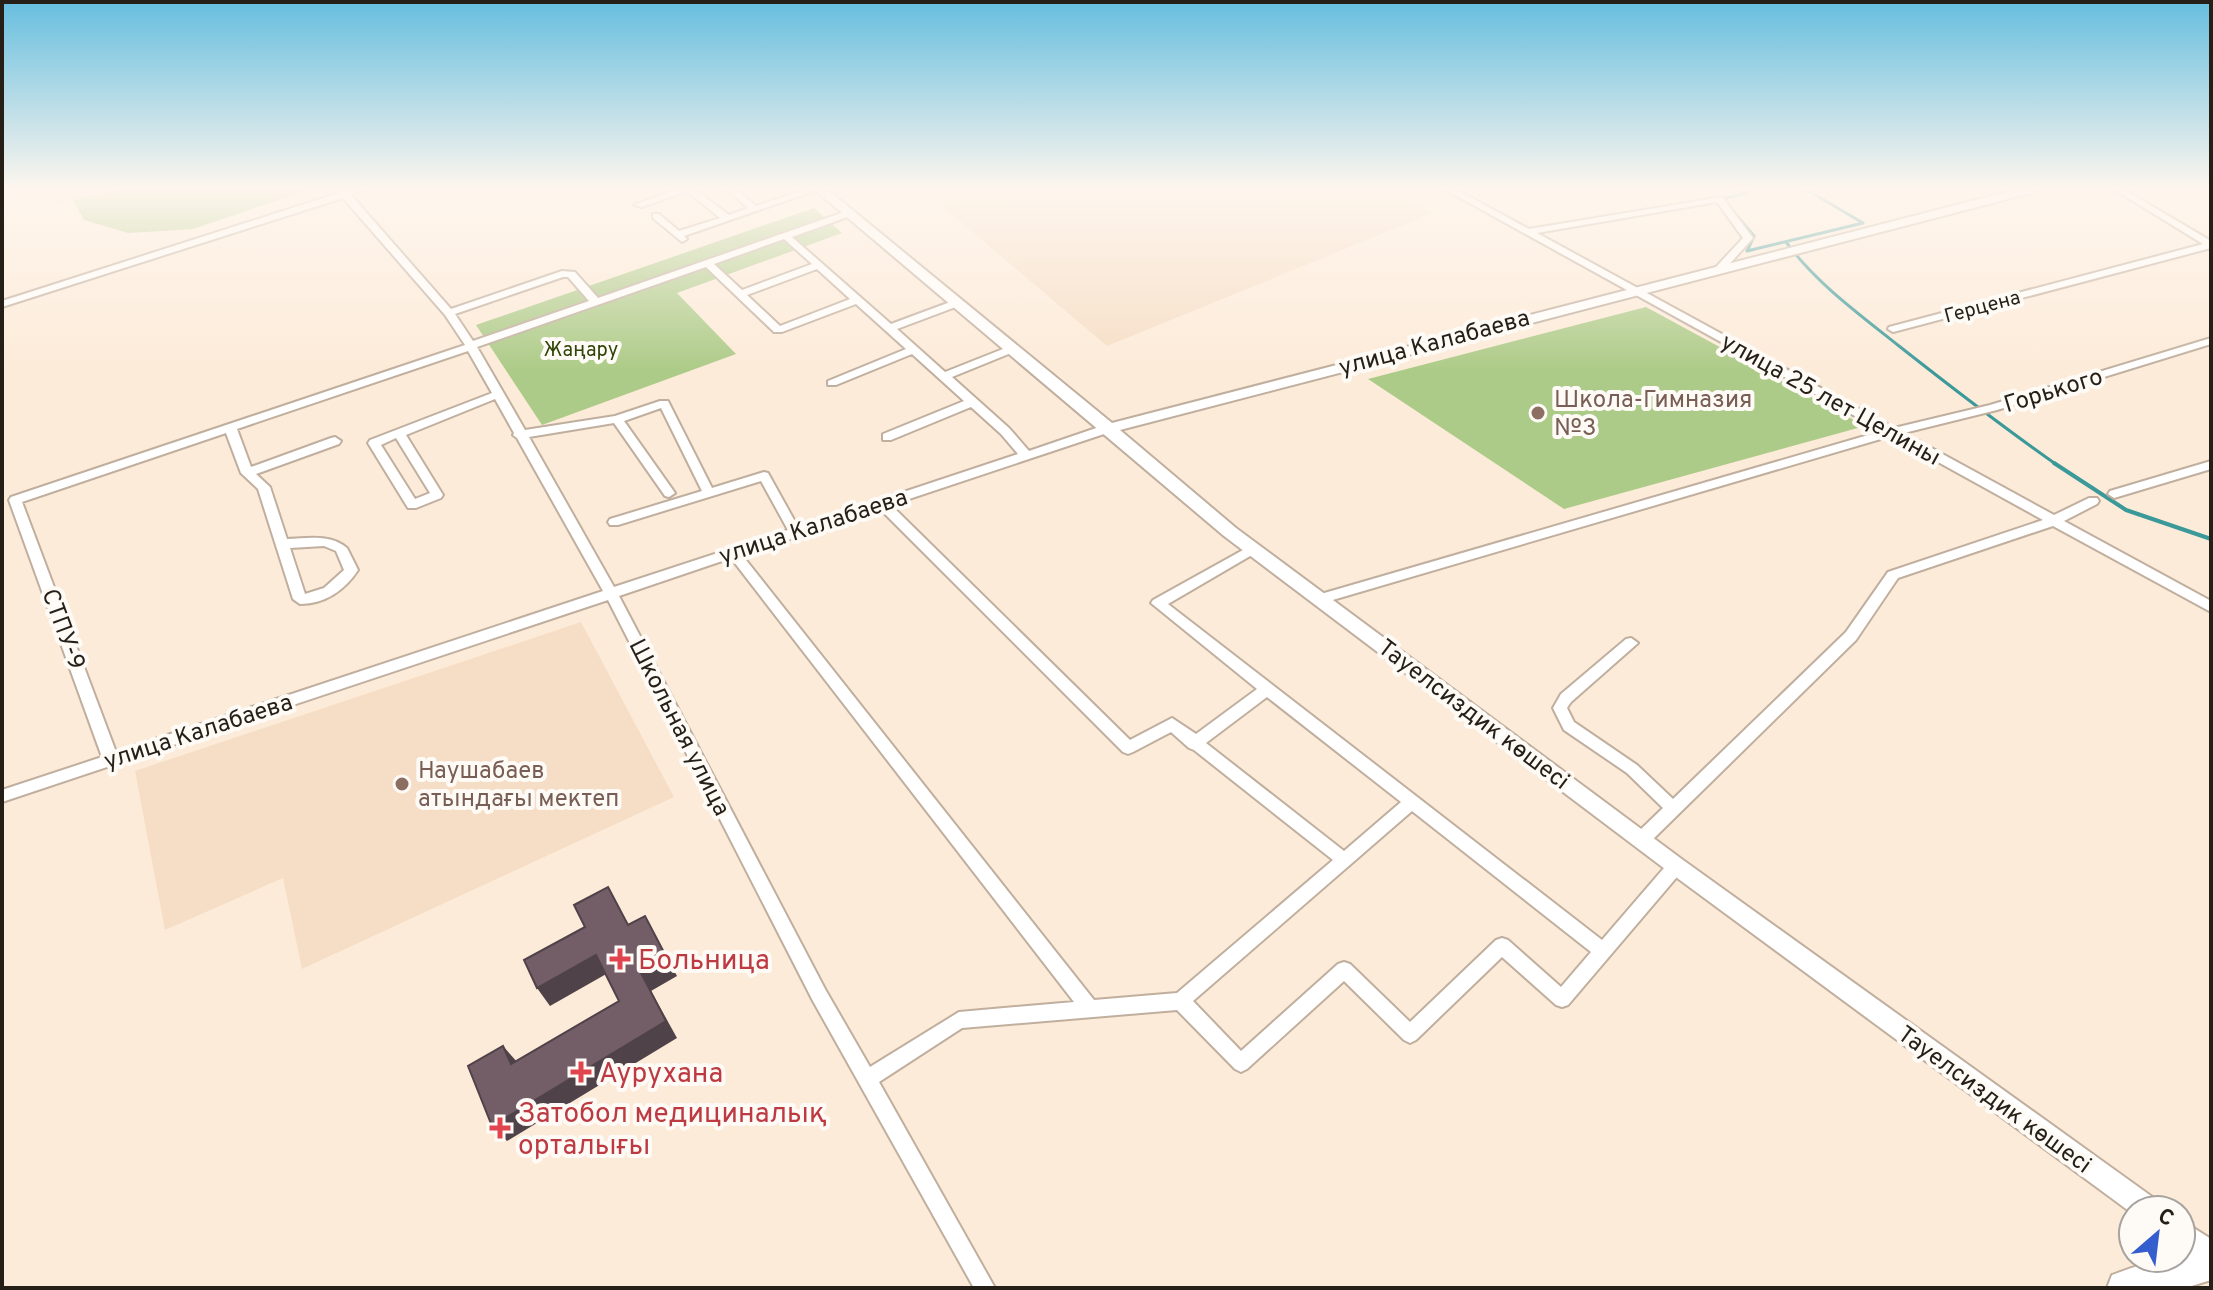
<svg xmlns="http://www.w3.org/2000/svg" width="2213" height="1290" viewBox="0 0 2213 1290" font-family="Overpass,sans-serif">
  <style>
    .built { fill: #f6dec6 }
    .green { fill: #adcb88 }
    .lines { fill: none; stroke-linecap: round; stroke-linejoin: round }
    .stream-far1 { stroke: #3b999a; stroke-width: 3 }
    .stream { stroke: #3b999a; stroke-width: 4 }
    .street-casing { stroke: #c0af9e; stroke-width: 4 }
    .secondary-casing { stroke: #c0af9e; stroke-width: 4 }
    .highway-casing { stroke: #c0af9e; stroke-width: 4 }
    .street { fill: #fff; fill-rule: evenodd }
    .secondary { fill: #fff; fill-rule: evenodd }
    .highway { fill: #fff; fill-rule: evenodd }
    .shaded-wall { fill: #504249 }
    .building { fill: #735e68; stroke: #504249; stroke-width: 2 }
    .education-dot { fill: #8d6e63; stroke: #fefbf7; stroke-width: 3 }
    .health-dot { fill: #e0444e; stroke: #fefbf7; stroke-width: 3 }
    .labels { text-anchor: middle; stroke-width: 8; stroke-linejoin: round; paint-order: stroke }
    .far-street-label { font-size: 20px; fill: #251f18; stroke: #fefbf7 }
    .far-park-label { font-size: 20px; fill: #2f4406; stroke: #fefbf7 }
    .street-label { font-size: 24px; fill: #251f18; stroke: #fefbf7 }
    .education-label { font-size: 24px; fill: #785e54; stroke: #fefbf7; text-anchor: start }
    .near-health-label { font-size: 28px; fill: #be3a42; stroke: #fefbf7; text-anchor: start }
  </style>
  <rect width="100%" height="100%" fill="#fdebd9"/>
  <path class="built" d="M 41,190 L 118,190 L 41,208 Z
    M 923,190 L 1389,190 L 1433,213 L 1107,346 Z
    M 581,622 L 674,797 L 302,969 L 283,878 L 165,930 L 135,771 Z"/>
  <path class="green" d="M 118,190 L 308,190 L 193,229 L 128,233 L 84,220 L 73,200 Z
    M 814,208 L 842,233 L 677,293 L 736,354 L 542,425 L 476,325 Z
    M 1646,307 L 1865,426 L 1564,509 L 1368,379 Z"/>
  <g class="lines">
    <path class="stream-far1" d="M 1724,201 L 1722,199 L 1747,193 L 1741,190
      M 1730,208 L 1754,236 L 1747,251
      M 1786,242 C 1816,283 1859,314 1899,346 C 1951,387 2003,427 2057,465
      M 1747,251 L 1863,223 L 1807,190"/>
    <path class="stream" d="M 2054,463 L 2126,510 L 2211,539"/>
    <g class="street-casing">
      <path id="street" d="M 337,190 L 362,190 L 351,195 L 451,309 L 562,271 L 575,272 L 598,298 L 847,211 L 853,211 L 853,215 L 792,237 L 891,324 L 953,301 L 961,301 L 961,305 L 897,329 L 945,372 L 1008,347 L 1016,347 L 1016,351 L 952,377 L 1009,428 L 1029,451 L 1105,425 L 1109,424 L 1115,428 L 1113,431 L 891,505 L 1130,740 L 1172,718 L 1196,734 L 1257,689 L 1151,603 L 1153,600 L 1252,545 L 1257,546 L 1259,549 L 1257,552 L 1168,604 L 1602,940 L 1670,861 L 1676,859 L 1682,861 L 1684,866 L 1682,871 L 1568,1005 L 1562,1007 L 1556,1005 L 1502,957 L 1416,1040 L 1410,1043 L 1404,1040 L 1344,981 L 1247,1069 L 1241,1072 L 1235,1069 L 1177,1010 L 962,1028 L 879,1082 L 995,1288 L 974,1288 L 813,1001 L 608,600 L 2,802 L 2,790 L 102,757 L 9,500 L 11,497 L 465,345 L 445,315 L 343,198 L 2,307 L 2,301 L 339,193 ZM 784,239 L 812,264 L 742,290 L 714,264 ZM 706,267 L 774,332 L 782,332 L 856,304 L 906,349 L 828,381 L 828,385 L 836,385 L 912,354 L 964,401 L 883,434 L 883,440 L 891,440 L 971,407 L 1001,434 L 1018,454 L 798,527 L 768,473 L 764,472 L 712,488 L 668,401 L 660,401 L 615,416 L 525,430 L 477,347 ZM 817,269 L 850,299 L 780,326 L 747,295 ZM 563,277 L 568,277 L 589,301 L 473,341 L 455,314 ZM 468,351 L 492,393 L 370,440 L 368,443 L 408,508 L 416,508 L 441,498 L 443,495 L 406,435 L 495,399 L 514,433 L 513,435 L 517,438 L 603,591 L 116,752 L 22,502 L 226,433 L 241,473 L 258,489 L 293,599 L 300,604 C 325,604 345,590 358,570 L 347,548 C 331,534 308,538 287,539 L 270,487 L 256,474 L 339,444 L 341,441 L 335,437 L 331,438 L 251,467 L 237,429 ZM 661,408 L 702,491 L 610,519 L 608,522 L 610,525 L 618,525 L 761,481 L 788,530 L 614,587 L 529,437 L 614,423 L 665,496 L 669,497 L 675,493 L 624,421 ZM 396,438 L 430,493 L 415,499 L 381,445 ZM 880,509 L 1123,752 L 1128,754 L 1133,752 L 1171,732 L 1189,748 L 1194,750 L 1333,860 L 1177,993 L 1094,1000 L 742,555 ZM 324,546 L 336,551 L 344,570 L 324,588 L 305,594 L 290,548 ZM 731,558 L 1074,1002 L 959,1012 L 870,1067 L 825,989 L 619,596 ZM 1267,697 L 1401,802 L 1344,851 L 1206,743 ZM 1412,811 L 1591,952 L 1561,987 L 1508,940 L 1502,938 L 1496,940 L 1410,1022 L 1350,964 L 1344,962 L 1338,964 L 1241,1051 L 1193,1001 Z
        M 675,190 L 696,190 L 729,215 L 748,208 L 728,190 L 737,190 L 756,206 L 804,190 L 817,190 L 684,236 L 687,239 L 682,242 L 653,218 L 653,214 L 659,214 L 679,231 L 720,218 L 687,191 L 642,207 L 634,205 Z
        M 1446,190 L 1457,190 L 1529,229 L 1722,197 L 1753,238 L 1725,269 L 1721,270 L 1716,267 L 1743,238 L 1717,202 L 1537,233 L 1894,428 L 1990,405 L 2211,338 L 2211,344 L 1997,410 L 1904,433 L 2054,515 L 2089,498 L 2097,498 L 2099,501 L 2097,504 L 2064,521 L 2211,601 L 2211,612 L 2053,526 L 1898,578 L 1856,640 L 1647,845 L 1641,847 L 1635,845 L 1633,840 L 1635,835 L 1663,808 L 1627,773 L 1564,730 L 1553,708 L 1561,694 L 1626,639 L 1631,638 L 1638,643 L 1571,702 L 1567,708 L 1574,722 L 1637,765 L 1673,799 L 1846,632 L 1888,572 L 2043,520 L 1891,436 L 1319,604 L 1314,602 L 1312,599 L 1314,596 L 1882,431 Z
        M 2115,190 L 2125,190 L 2211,241 L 2211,248 L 1897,331 L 1893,332 L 1888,329 L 1889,327 L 2203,244 Z
        M 2211,461 L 2211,469 L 2114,498 L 2108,494 L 2110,491 Z"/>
    </g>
    <g class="secondary-casing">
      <path id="secondary" d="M 815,190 L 828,190 L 1112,423 L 2014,190 L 2033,190 L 2031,193 L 1120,430 L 1236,528 L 1683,860 L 2158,1201 L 2162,1210 L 2133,1210 L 2133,1214 L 1669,872 L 1224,536 Z
        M 2181,1220 L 2211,1239 L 2211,1268 L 2181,1249 Z"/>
    </g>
    <g class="highway-casing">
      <path id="highway" d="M 2211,1246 L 2211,1280 L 2185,1288 L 2107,1288 L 2112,1275 C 2134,1267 2158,1258 2181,1258 L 2181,1254 Z"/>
    </g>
    <use href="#street" class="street"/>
    <use href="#secondary" class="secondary"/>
    <use href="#highway" class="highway"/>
  </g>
  <path class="shaded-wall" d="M 645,916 L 677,976 L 651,991 L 677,1038 L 507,1141 L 492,1126 L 666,1021 L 641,973 Z
    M 596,955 L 608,973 L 550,1006 L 537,988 Z
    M 503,1046 L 518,1063 L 511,1064 Z"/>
  <path class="building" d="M 608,887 L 628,925 L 645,916 L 667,958 L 641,973 L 666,1021 L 492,1126 L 468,1066 L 503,1046 L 511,1064 L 619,1001 L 596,955 L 537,988 L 524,960 L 585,927 L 574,905 Z"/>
  <linearGradient id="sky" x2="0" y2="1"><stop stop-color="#66bedf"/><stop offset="0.51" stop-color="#fef6ee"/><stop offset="1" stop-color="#fef6ee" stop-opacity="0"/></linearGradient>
  <rect width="2213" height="370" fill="url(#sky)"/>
  <g class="education-dot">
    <circle cx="1538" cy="413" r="8"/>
    <circle cx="402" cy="784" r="8"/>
  </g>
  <g class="health-dot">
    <path d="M616 947h8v8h8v8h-8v8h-8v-8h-8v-8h8z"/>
    <path d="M577 1060h8v8h8v8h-8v8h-8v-8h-8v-8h8z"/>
    <path d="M496 1116h8v8h8v8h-8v8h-8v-8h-8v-8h8z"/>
  </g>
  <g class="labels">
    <g class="far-street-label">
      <text transform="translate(1982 306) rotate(-15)" y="7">Герцена</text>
    </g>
    <g class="far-park-label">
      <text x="581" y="356">Жаңару</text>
    </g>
    <g class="street-label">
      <text transform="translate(1434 342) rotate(-15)" y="8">улица Калабаева</text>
      <text transform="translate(2053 390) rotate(-17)" y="8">Горького</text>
      <text transform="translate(1831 399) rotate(29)" y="8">улица 25 лет Целины</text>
      <text transform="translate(813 526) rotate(-18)" y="8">улица Калабаева</text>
      <text transform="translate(64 629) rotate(70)" y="8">СТПУ-9</text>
      <text transform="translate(1474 714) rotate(37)" y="8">Тауелсиздик көшесі</text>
      <text transform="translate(680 727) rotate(63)" y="8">Школьная улица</text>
      <text transform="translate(198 731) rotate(-18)" y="8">улица Калабаева</text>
      <text transform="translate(1995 1099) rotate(36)" y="8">Тауелсиздик көшесі</text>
    </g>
    <g class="education-label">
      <text x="1554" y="407">Школа-Гимназия<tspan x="1554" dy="28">№3</tspan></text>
      <text x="418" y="778">Наушабаев<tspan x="418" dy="28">атындағы мектеп</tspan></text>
    </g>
    <g class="near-health-label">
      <text x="638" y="969">Больница</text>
      <text x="599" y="1082">Аурухана</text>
      <text x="518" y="1122">Затобол медициналық<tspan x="518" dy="32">орталығы</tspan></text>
    </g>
  </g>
  <rect width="2213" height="1290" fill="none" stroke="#251f18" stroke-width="8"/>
  <g transform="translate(2157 1234) rotate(28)"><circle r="38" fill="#fefbf7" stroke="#a7a39e" stroke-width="2"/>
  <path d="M0-6L14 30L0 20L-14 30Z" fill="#345ece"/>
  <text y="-12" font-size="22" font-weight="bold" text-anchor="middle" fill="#251f18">С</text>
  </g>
</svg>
